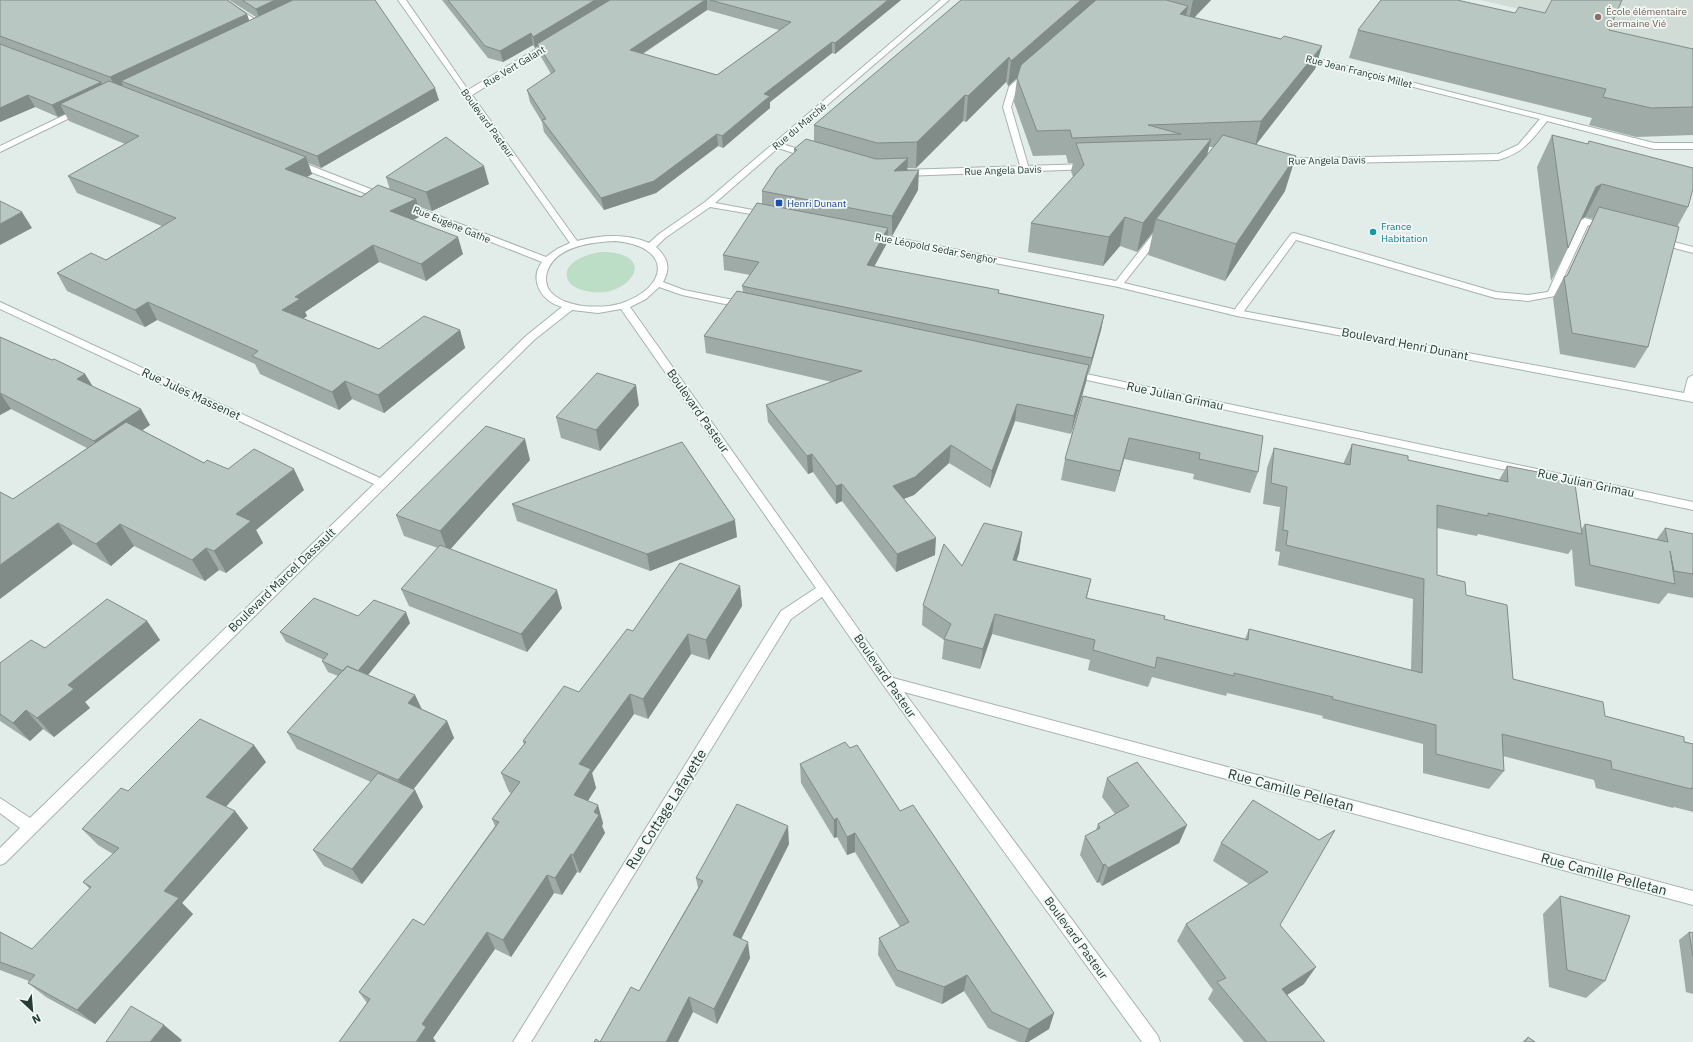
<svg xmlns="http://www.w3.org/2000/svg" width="1693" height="1042" viewBox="0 0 1693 1042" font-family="'IBM Plex Sans',sans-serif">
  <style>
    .built { fill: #d1dcd7 }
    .green { fill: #bcddc6 }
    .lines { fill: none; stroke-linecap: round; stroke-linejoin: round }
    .service-casing { stroke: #a5b4af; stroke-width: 2 }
    .pedestrian-casing { stroke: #a5b4af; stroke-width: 2 }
    .minor-casing { stroke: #a5b4af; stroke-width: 2 }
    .service { fill: #fff; fill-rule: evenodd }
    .pedestrian { fill: #fff; fill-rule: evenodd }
    .minor { fill: #fff; fill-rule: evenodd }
    .wall { fill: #9eaba6; fill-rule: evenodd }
    .shaded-wall { fill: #818b87 }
    .building { fill: #b8c7c1; stroke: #818b87 }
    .education-dot { fill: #8d6e63; stroke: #f3f9f6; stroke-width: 1.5 }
    .transit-dot { fill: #1a4fb4; stroke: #f3f9f6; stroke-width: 1.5 }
    .culture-dot { fill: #0f9aa8; stroke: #f3f9f6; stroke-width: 1.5 }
    .labels { text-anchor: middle; stroke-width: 3.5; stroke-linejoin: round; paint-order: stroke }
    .far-education-label { font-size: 10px; fill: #785e54; stroke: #f3f9f6; text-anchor: start }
    .far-street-label { font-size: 10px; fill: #233d37; stroke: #f3f9f6 }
    .far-transit-label { font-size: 10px; fill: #164399; stroke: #f3f9f6; text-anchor: start }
    .far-culture-label { font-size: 10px; fill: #0d838f; stroke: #f3f9f6; text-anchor: start }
    .street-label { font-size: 12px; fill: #233d37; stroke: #f3f9f6 }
    .near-street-label { font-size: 14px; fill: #233d37; stroke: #f3f9f6 }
  </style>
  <rect width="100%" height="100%" fill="#e2ece8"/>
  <path class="built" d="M 1480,0 L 1693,0 L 1693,49 L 1633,35 Z"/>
  <path class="green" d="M 600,252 C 664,251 628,304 582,290 C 576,288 568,284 567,277 C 564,261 589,254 600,252 Z"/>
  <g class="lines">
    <g class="service-casing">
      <path id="service" d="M 1585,218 L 1610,225 L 1612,227 L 1607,230 L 1588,225 L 1555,296 L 1528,301 L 1495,298 L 1296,240 L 1241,315 L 1237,316 L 1232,313 L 1291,234 L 1294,233 L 1496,292 L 1528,295 L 1548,292 L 1580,221 Z
        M 1659,238 L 1693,247 L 1693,253 L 1656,243 L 1654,241 Z"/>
    </g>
    <g class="pedestrian-casing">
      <path id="pedestrian" d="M 1025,72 L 1032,74 L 1017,88 L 1011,107 L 1029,169 L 1025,172 L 1021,169 L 1003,107 L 1009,87 Z"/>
    </g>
    <g class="minor-casing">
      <path id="minor" d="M 217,0 L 226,0 L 263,25 L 256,27 Z
        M 398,0 L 406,0 L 468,90 L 549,41 L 555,41 L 555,45 L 472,95 L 577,241 C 601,235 626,233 649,243 L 659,234 L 705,202 L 941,0 L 949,0 L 782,144 L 812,153 L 812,157 L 806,157 L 778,148 L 715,203 L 769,213 L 769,217 L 710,207 L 665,238 L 656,247 C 668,258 671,268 663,282 L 684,290 L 748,303 L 749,305 L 748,307 L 744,308 L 682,295 L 659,287 L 646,299 L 630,307 L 893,678 L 1693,891 L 1693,905 L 904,692 L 1158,1036 L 1160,1042 L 1142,1042 L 884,686 L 822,597 L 791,619 L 531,1042 L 513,1042 L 781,611 L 816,588 L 621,309 L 598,313 L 572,310 L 534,340 L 5,863 L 0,865 L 0,848 L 20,828 L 0,813 L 0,798 L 30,818 L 374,484 L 0,309 L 0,302 L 380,478 L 526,336 L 562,307 C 543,302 528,281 542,262 L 400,206 L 405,203 L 408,204 L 546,257 L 557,249 L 570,243 ZM 615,241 C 673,246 670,288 619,304 C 608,307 595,307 583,306 C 571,304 558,301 550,291 C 546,286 545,278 547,272 C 555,246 592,242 615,241 Z
        M 1299,54 L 1654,143 L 1693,143 L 1693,149 L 1654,149 L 1547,121 C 1532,140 1522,154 1498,160 L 1278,164 L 1275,163 L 1275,159 L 1498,154 L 1518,145 L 1540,119 L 1299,58 Z
        M 77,109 L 84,111 L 0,152 L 0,146 Z
        M 296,160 L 386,195 L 387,197 L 383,200 L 380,199 L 293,165 L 293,161 Z
        M 1088,164 L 1091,165 L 1091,169 L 903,176 L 899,173 L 903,170 Z
        M 1160,228 L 1165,231 L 1124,283 L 1237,310 L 1684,393 L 1688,378 L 1693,375 L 1693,402 L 1237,316 L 1118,287 L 872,239 L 867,236 L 872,233 L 1116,281 L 1157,229 Z
        M 1072,371 L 1693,502 L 1693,510 L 1068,376 L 1067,374 Z"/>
    </g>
    <use href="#service" class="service"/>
    <use href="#pedestrian" class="pedestrian"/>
    <use href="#minor" class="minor"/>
  </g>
  <path class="wall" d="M 0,0 L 249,21 L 256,17 L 229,0 L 375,0 L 439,100 L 321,168 L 308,163 L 312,174 L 307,177 L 361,197 L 390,190 L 386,177 L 489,184 L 432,211 L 417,206 L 421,216 L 414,220 L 463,254 L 426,281 L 379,262 L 305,312 L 307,316 L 303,319 L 379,349 L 460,330 L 465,348 L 384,413 L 352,399 L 339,410 L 260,374 L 255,364 L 157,320 L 145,327 L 67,291 L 57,273 L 106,260 L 162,226 L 77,193 L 68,176 L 125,144 L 69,121 L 65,114 L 58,117 L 35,107 L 0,122 Z
    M 442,0 L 901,0 L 835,54 L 832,53 L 770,102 L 770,108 L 723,148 L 718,146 L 656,193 L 604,210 L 544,132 L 542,122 L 530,102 L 527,90 L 551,74 L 540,55 L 538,46 L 535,48 L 533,45 L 503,62 L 488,58 ZM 707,10 L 779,30 L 717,75 L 643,54 Z
    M 961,0 L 1211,0 L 1194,18 L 1281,39 L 1322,46 L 1315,69 L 1256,144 L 1285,191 L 1225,281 L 1148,255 L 1153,232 L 1137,252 L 1120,246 L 1103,266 L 1028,252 L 1031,223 L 1073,177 L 1071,171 L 1073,163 L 1068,163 L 1066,155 L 1033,156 L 1014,102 L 1017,78 L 1008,86 L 1006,82 L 966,122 L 963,121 L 916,168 L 907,168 L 907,171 L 918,190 L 892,236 L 888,235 L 887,243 L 874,266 L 1104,315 L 1101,330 L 1089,373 L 1088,373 L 1086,382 L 1071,434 L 1015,421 L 990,488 L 949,463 L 914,495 L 904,499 L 935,555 L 896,572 L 842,501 L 836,504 L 813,472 L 808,474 L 768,422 L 766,405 L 832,382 L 706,353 L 704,336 L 743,292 L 742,286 L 750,275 L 724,270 L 723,255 L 762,204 L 762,191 L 794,153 L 794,149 L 814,141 L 814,125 ZM 1209,147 L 1214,147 L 1207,156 Z
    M 1515,13 L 1609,30 L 1692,49 L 1693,47 L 1693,135 L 1636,137 L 1589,125 L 1592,118 L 1349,58 L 1358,30 Z
    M 1552,135 L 1587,144 L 1589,141 L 1688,207 L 1677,227 L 1648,347 L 1635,368 L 1560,354 L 1553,298 L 1564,277 L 1566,277 L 1593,219 L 1585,217 L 1582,218 L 1568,248 L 1551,281 L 1537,167 Z
    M 0,337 L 52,360 L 85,374 L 92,386 L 150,425 L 142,430 L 204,463 L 304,490 L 256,530 L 263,543 L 226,573 L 219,570 L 205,581 L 134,546 L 111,566 L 73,544 L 13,499 L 87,448 L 11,409 L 0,415 Z
    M 1083,396 L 1258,472 L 1250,493 L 1193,479 L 1194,474 L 1124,459 L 1115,492 L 1061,480 L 1065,459 Z
    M 639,405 L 600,451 L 561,438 L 556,417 Z
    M 1352,444 L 1408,460 L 1499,480 L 1507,466 L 1550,479 L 1581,530 L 1585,524 L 1656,540 L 1665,528 L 1693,534 L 1693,598 L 1668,593 L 1659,604 L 1575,586 L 1572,549 L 1568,554 L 1478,534 L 1477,536 L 1437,528 L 1437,575 L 1466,595 L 1513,679 L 1605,716 L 1693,744 L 1693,812 L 1674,807 L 1673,808 L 1596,788 L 1594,780 L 1503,756 L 1504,771 L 1489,789 L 1423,773 L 1423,744 L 1322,718 L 1323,716 L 1227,693 L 1226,696 L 1152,677 L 1148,687 L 1088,670 L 1090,660 L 992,634 L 980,669 L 942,659 L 944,640 L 922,625 L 923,605 L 962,566 L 1022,532 L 1019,553 L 1016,561 L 1091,579 L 1087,598 L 1164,619 L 1245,639 L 1249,629 L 1411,670 L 1413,599 L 1278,565 L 1280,552 L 1275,551 L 1280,507 L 1263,504 L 1267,468 L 1274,448 L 1343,464 Z
    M 530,460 L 450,549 L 562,608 L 527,652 L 409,606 L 401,589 L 438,548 L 404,536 L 396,515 Z
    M 512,504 L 737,537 L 650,571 L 517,521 Z
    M 740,586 L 742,606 L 709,660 L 691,654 L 648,719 L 634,714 L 592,773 L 596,788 L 588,801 L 603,823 L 602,826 L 605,833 L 580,873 L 577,872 L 562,895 L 554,893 L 511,957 L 495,949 L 433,1038 L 436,1042 L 339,1042 L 367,1003 L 359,992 L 424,925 L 495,826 L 492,819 L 511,793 L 509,792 L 501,773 L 524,745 L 523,741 L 579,692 L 633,631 Z
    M 358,616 L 410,623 L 368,675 L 415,695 L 422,709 L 447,721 L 454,738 L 413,790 L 415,790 L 423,807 L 362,884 L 324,866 L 313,850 L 371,782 L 297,749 L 287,732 L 338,676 L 328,672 L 322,661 L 324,660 L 286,642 L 280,632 Z
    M 147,621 L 160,640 L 85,702 L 90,708 L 54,737 L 43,729 L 30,741 L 0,721 L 0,663 L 45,648 Z
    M 266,762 L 226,807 L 235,811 L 248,828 L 182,903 L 193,914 L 95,1024 L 46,997 L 28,983 L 29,981 L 0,970 L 0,932 L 32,949 L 90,889 L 83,882 L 113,854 L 98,845 L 82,829 L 128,791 Z
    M 800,764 L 900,811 L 1054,1013 L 1049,1029 L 1028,1042 L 1019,1042 L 988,1028 L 964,991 L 942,1004 L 896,986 L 878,955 L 879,938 L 900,927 L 855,852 L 847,855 L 837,837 L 834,838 L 801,783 Z
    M 1107,778 L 1187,825 L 1179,843 L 1102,886 L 1099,882 L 1097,883 L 1080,855 L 1085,836 L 1096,830 L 1098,824 L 1115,814 L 1102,797 Z
    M 1253,800 L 1280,925 L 1304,984 L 1287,995 L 1325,1042 L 1244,1042 L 1208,999 L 1213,990 L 1177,941 L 1186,924 L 1249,884 L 1213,861 L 1221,843 Z
    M 789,844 L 741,939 L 750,958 L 717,1024 L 693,1012 L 600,1042 L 639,991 L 698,888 L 696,878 Z
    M 1560,896 L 1605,981 L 1586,998 L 1549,987 L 1543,914 Z
    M 1689,932 L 1693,933 L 1693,994 L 1686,992 L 1679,940 Z
    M 1528,1037 L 1535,1042 L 1522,1042 Z"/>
  <path class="shaded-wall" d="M 275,0 L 303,0 L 260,20 L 256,9 Z
    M 595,0 L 615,0 L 537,44 L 538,46 L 535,48 L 533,37 Z
    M 705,0 L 707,0 L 707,10 L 631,61 L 630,50 Z
    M 888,0 L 901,0 L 835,54 L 835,43 Z
    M 1081,0 L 1099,0 L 1098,7 L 1008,86 L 1011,61 Z
    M 1193,0 L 1211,0 L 1188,24 Z
    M 1188,6 L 1183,29 L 1180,14 Z
    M 247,14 L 251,25 L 121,81 L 123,85 L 116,88 L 110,77 Z
    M 531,33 L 533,45 L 503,62 L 500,51 Z
    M 832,42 L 832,53 L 770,102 L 770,108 L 723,148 L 722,136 L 764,94 Z
    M 1322,46 L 1315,69 L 1255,146 L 1261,121 Z
    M 1009,57 L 1006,82 L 966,122 L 968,96 Z
    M 101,82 L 106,94 L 60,104 L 65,114 L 58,117 L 52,105 Z
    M 435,88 L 439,100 L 321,168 L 317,156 Z
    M 28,95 L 35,107 L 0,122 L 0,108 Z
    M 965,95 L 963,121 L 916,168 L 917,142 Z
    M 717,134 L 718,146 L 656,193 L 604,210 L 601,198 Z
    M 1211,139 L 1204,167 L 1156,219 L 1153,232 L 1137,252 L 1143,223 Z
    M 1296,156 L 1285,191 L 1225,281 L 1236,244 Z
    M 306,157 L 312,174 L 291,186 L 285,169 Z
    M 908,158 L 907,177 L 894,171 Z
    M 484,166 L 489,184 L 432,211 L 426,192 Z
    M 919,170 L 918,190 L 892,236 L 892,216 Z
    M 1602,184 L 1585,217 L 1579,220 L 1596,187 Z
    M 416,199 L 421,216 L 396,228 L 390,211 Z
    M 22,212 L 32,228 L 0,245 L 0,224 Z
    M 1125,217 L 1120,246 L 1103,266 L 1109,237 Z
    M 888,228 L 887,243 L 867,280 L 867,265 Z
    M 458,237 L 463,254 L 426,281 L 421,264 Z
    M 373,245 L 379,262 L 305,312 L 307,316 L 290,328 L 282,310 L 295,297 Z
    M 148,302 L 157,320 L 145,327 L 135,310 Z
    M 1104,315 L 1101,330 L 1089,373 L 1092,358 Z
    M 460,330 L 465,348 L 384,413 L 378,395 Z
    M 1089,365 L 1086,382 L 1071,434 L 1074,416 Z
    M 85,374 L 95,390 L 77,379 Z
    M 345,381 L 352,399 L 339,410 L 332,392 Z
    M 636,385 L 639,405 L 600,451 L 596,430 Z
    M 0,393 L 11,409 L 0,415 Z
    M 1017,404 L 1015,421 L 990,488 L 992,471 Z
    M 141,409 L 150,425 L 104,457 L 94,441 Z
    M 1129,438 L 1124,459 L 1115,492 L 1120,471 Z
    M 525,439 L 530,460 L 448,552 L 440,531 Z
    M 951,445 L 949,463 L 914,495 L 892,503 L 893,486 Z
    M 812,454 L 813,472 L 808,474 L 807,456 Z
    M 294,469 L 304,490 L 256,530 L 263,543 L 226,573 L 214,551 L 236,514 Z
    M 842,484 L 842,501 L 836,504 L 836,486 Z
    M 735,520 L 737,537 L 650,571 L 647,554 Z
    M 58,523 L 73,544 L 0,599 L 0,565 Z
    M 120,524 L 134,546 L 111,566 L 96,544 Z
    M 1022,532 L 1019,553 L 1010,580 L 1013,560 Z
    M 936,538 L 935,555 L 896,572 L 897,554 Z
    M 206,548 L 219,570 L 205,581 L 192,560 Z
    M 740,586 L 742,606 L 709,660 L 706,640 Z
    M 557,590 L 562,608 L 527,652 L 521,634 Z
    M 406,612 L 410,623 L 359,686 L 354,675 Z
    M 995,614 L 992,634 L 980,669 L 983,649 Z
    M 147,621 L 160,640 L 85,702 L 90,708 L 54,737 L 37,718 L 68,685 Z
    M 688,634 L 691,654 L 648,719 L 643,699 Z
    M 630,694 L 634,714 L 592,773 L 596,788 L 580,813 L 574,795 L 579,764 Z
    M 415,695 L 423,713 L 408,703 Z
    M 26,710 L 43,729 L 30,741 L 13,723 Z
    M 447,721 L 454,738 L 407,797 L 398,780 Z
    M 254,745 L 266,762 L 219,814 L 206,797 Z
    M 415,790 L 423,807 L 362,884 L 352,869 Z
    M 598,805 L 603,823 L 602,826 L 605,833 L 580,873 L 573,855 Z
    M 235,811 L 248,828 L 182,903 L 193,914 L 95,1024 L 77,1010 L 164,891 Z
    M 837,818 L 837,837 L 834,838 L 834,820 Z
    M 1187,825 L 1179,843 L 1102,886 L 1108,868 Z
    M 788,826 L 789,844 L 735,951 L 733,935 Z
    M 855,833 L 855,852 L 847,855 L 847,837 Z
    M 571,854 L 577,872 L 562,895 L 555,878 Z
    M 1105,864 L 1099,882 L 1097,883 L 1103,865 Z
    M 547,875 L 554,893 L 511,957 L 503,940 Z
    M 487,932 L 495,949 L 433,1038 L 436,1042 L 416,1042 L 422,1024 Z
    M 748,942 L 750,958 L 717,1024 L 714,1009 Z
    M 1316,967 L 1304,984 L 1271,1005 L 1282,989 Z
    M 967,975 L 964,991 L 942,1004 L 944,987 Z
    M 689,997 L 693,1012 L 678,1042 L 666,1042 Z
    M 1054,1013 L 1049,1029 L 1028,1042 L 1025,1042 L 1029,1029 Z
    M 164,1025 L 182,1040 L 180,1042 L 150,1042 Z"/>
  <path class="building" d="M 0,0 L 227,0 L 247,14 L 110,77 L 0,36 Z
    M 242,0 L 275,0 L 256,9 Z
    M 293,0 L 375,0 L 435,88 L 317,156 L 121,81 Z
    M 448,0 L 595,0 L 533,37 L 531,33 L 500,51 L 485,46 Z
    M 610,0 L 705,0 L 630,50 L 717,75 L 791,22 L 710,0 L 888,0 L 835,43 L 832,42 L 764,94 L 770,96 L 722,136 L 717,134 L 654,181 L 601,198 L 542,120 L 546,119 L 527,90 L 555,71 L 537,44 Z
    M 961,0 L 1081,0 L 1011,61 L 1009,57 L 968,96 L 965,95 L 917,142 L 877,143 L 814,125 Z
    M 1096,0 L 1166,0 L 1188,6 L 1180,14 L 1281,39 L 1284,36 L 1322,46 L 1261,121 L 1148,125 L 1181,134 L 1072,138 L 1070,130 L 1037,131 L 1017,78 L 1021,65 Z
    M 1381,0 L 1457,0 L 1515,13 L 1519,7 L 1545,13 L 1552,0 L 1622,0 L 1609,30 L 1693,49 L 1693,107 L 1651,108 L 1603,97 L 1606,89 L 1358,30 Z
    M 0,44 L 101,82 L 52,105 L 28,95 L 0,108 Z
    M 109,81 L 306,157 L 285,169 L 361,197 L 378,185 L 416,199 L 390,211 L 458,237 L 421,264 L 373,245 L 295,297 L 300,299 L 282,310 L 379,349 L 424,316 L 460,330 L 378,395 L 345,381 L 332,392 L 252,356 L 258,351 L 148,302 L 135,310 L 57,273 L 91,253 L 106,260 L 176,218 L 68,176 L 139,136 L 60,104 Z
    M 1223,135 L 1296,156 L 1236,244 L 1156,219 Z
    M 1552,135 L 1588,144 L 1589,141 L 1693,168 L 1693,189 L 1688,207 L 1602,184 L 1596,187 L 1568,248 Z
    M 446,137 L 484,166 L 426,192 L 386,177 Z
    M 806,139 L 876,159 L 908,158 L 894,171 L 919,170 L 892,216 L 762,191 L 777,168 L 797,150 L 794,149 Z
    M 1211,139 L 1143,223 L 1125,217 L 1109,237 L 1031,223 L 1084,165 L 1076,143 Z
    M 0,201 L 22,212 L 0,224 Z
    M 757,203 L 888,228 L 867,265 L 999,290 L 998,293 L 1104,315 L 1092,358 L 742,286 L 759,262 L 723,255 Z
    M 1599,207 L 1679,227 L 1648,347 L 1572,333 L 1564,277 L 1567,276 Z
    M 737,291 L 1089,365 L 1074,416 L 1017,404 L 992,471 L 951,445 L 915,477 L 893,486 L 936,538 L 897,554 L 842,484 L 836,486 L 812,454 L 807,456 L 766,405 L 862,371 L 704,336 Z
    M 0,337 L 52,360 L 54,359 L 85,374 L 77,379 L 141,409 L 94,441 L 0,393 Z
    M 597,373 L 636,385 L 596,430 L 556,417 Z
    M 1083,396 L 1263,436 L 1258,472 L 1199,459 L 1200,453 L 1129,438 L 1120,471 L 1065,459 Z
    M 126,422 L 204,463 L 207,460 L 228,469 L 254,449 L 294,469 L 236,514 L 251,521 L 214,551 L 206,548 L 192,560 L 120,524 L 96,544 L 58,523 L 0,565 L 0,492 L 13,499 Z
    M 486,426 L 525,439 L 440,531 L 396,515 Z
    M 682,442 L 735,520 L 647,554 L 512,504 Z
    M 1352,444 L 1408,456 L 1408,460 L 1508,482 L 1507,466 L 1548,474 L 1550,479 L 1575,484 L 1582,534 L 1488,513 L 1488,516 L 1437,505 L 1437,575 L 1465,582 L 1466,595 L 1507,605 L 1513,679 L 1603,702 L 1605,716 L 1684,737 L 1684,742 L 1693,744 L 1693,788 L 1691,788 L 1691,789 L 1612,769 L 1611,761 L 1502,734 L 1504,771 L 1436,754 L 1436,725 L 1332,699 L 1333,697 L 1234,673 L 1234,676 L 1157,657 L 1155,668 L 1093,650 L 1095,640 L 995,614 L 983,649 L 944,639 L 951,624 L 923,605 L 944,544 L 962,566 L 984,523 L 1022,532 L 1013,560 L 1091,579 L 1086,598 L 1165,616 L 1164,619 L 1248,640 L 1249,629 L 1422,673 L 1424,579 L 1286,545 L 1288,531 L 1283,530 L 1287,487 L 1271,483 L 1274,448 L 1350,465 Z
    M 1585,524 L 1668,542 L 1665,528 L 1693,534 L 1693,574 L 1674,571 L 1670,551 L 1675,584 L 1590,565 Z
    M 440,545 L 557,590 L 521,634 L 401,589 Z
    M 680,563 L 740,586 L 706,640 L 688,634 L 643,699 L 630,694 L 579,764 L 591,769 L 574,795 L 598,805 L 594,812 L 599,815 L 573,855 L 571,854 L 555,878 L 547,875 L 503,940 L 487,932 L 422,1024 L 426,1027 L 416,1042 L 339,1042 L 370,999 L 359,992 L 413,919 L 424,925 L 499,822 L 492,819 L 520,782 L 501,773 L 526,742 L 523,741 L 564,686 L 579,692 L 627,629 L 633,631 Z
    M 314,598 L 358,616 L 374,600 L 406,612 L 358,671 L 347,666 L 343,671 L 322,661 L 328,654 L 280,632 Z
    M 107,599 L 147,621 L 68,685 L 74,689 L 37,718 L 26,710 L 13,723 L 0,714 L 0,663 L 31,640 L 45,648 Z
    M 347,666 L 415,695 L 408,703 L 447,721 L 398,780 L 287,732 Z
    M 200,719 L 254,745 L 206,797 L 235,811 L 164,891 L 179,898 L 77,1010 L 28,983 L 35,975 L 0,962 L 0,932 L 32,949 L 91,887 L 83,882 L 119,848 L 82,829 L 121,788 L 128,791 Z
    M 845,742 L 850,748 L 857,745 L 900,811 L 913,805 L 1054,1013 L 1029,1029 L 992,1012 L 967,975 L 944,987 L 897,970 L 879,938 L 909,922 L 855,833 L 847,837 L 837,818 L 834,820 L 800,764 Z
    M 1137,762 L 1187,825 L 1108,868 L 1105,864 L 1103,865 L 1085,836 L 1100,828 L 1098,824 L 1129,806 L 1107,778 Z
    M 378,773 L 415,790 L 352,869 L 313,850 Z
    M 1253,800 L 1319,840 L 1335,830 L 1280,925 L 1316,967 L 1282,989 L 1325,1042 L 1267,1042 L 1217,982 L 1226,978 L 1186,924 L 1268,872 L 1221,843 Z
    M 737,804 L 788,826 L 733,935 L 748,942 L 714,1009 L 689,997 L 666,1042 L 594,1042 L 596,1039 L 600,1042 L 631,987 L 639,991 L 703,881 L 696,878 Z
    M 1560,896 L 1630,916 L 1605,981 L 1567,970 Z
    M 1689,932 L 1693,933 L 1693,956 Z
    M 131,1006 L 164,1025 L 150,1042 L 106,1042 Z
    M 1528,1037 L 1535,1042 L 1525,1042 Z"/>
  <circle class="education-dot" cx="1598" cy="17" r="4"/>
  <rect class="transit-dot" x="775" y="199" width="8" height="8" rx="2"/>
  <circle class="culture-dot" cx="1373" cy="232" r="4"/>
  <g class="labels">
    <g class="far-education-label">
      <text x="1606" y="15">École élémentaire<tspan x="1606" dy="12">Germaine Vié</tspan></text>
    </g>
    <g class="far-street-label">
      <text transform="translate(514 66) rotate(-31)" y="4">Rue Vert Galant</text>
      <text transform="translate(1359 71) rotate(14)" y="4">Rue Jean François Millet</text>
      <text transform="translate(488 123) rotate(54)" y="4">Boulevard Pasteur</text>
      <text transform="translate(799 126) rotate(-40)" y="4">Rue du Marché</text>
      <text transform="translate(1327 160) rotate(-1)" y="4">Rue Angela Davis</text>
      <text transform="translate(1003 170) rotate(-2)" y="4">Rue Angela Davis</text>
      <text transform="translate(452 224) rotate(22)" y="4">Rue Eugène Gathe</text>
      <text transform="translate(936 248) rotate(11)" y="4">Rue Léopold Sedar Senghor</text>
    </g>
    <g class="far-transit-label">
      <text x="787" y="207">Henri Dunant</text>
    </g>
    <g class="far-culture-label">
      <text x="1381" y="230">France<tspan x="1381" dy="12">Habitation</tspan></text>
    </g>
    <g class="street-label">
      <text transform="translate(1405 344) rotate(11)" y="4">Boulevard Henri Dunant</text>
      <text transform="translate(191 394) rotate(25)" y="4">Rue Jules Massenet</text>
      <text transform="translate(1175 396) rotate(12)" y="4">Rue Julian Grimau</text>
      <text transform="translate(698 411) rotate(55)" y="4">Boulevard Pasteur</text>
      <text transform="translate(1586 483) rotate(12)" y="4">Rue Julian Grimau</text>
      <text transform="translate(282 580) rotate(-44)" y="4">Boulevard Marcel Dassault</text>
      <text transform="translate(885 676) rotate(55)" y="4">Boulevard Pasteur</text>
      <text transform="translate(1076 938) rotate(54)" y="4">Boulevard Pasteur</text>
    </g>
    <g class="near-street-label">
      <text transform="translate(1291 790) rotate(15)" y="5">Rue Camille Pelletan</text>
      <text transform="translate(666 809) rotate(-58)" y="5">Rue Cottage Lafayette</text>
      <text transform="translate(1604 874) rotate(15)" y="5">Rue Camille Pelletan</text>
    </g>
  </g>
  <g transform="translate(32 1010) rotate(154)" stroke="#f3f9f6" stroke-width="3" paint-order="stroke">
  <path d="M0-3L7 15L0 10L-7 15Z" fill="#233d37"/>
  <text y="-6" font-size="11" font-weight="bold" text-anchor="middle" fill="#233d37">N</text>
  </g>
</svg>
